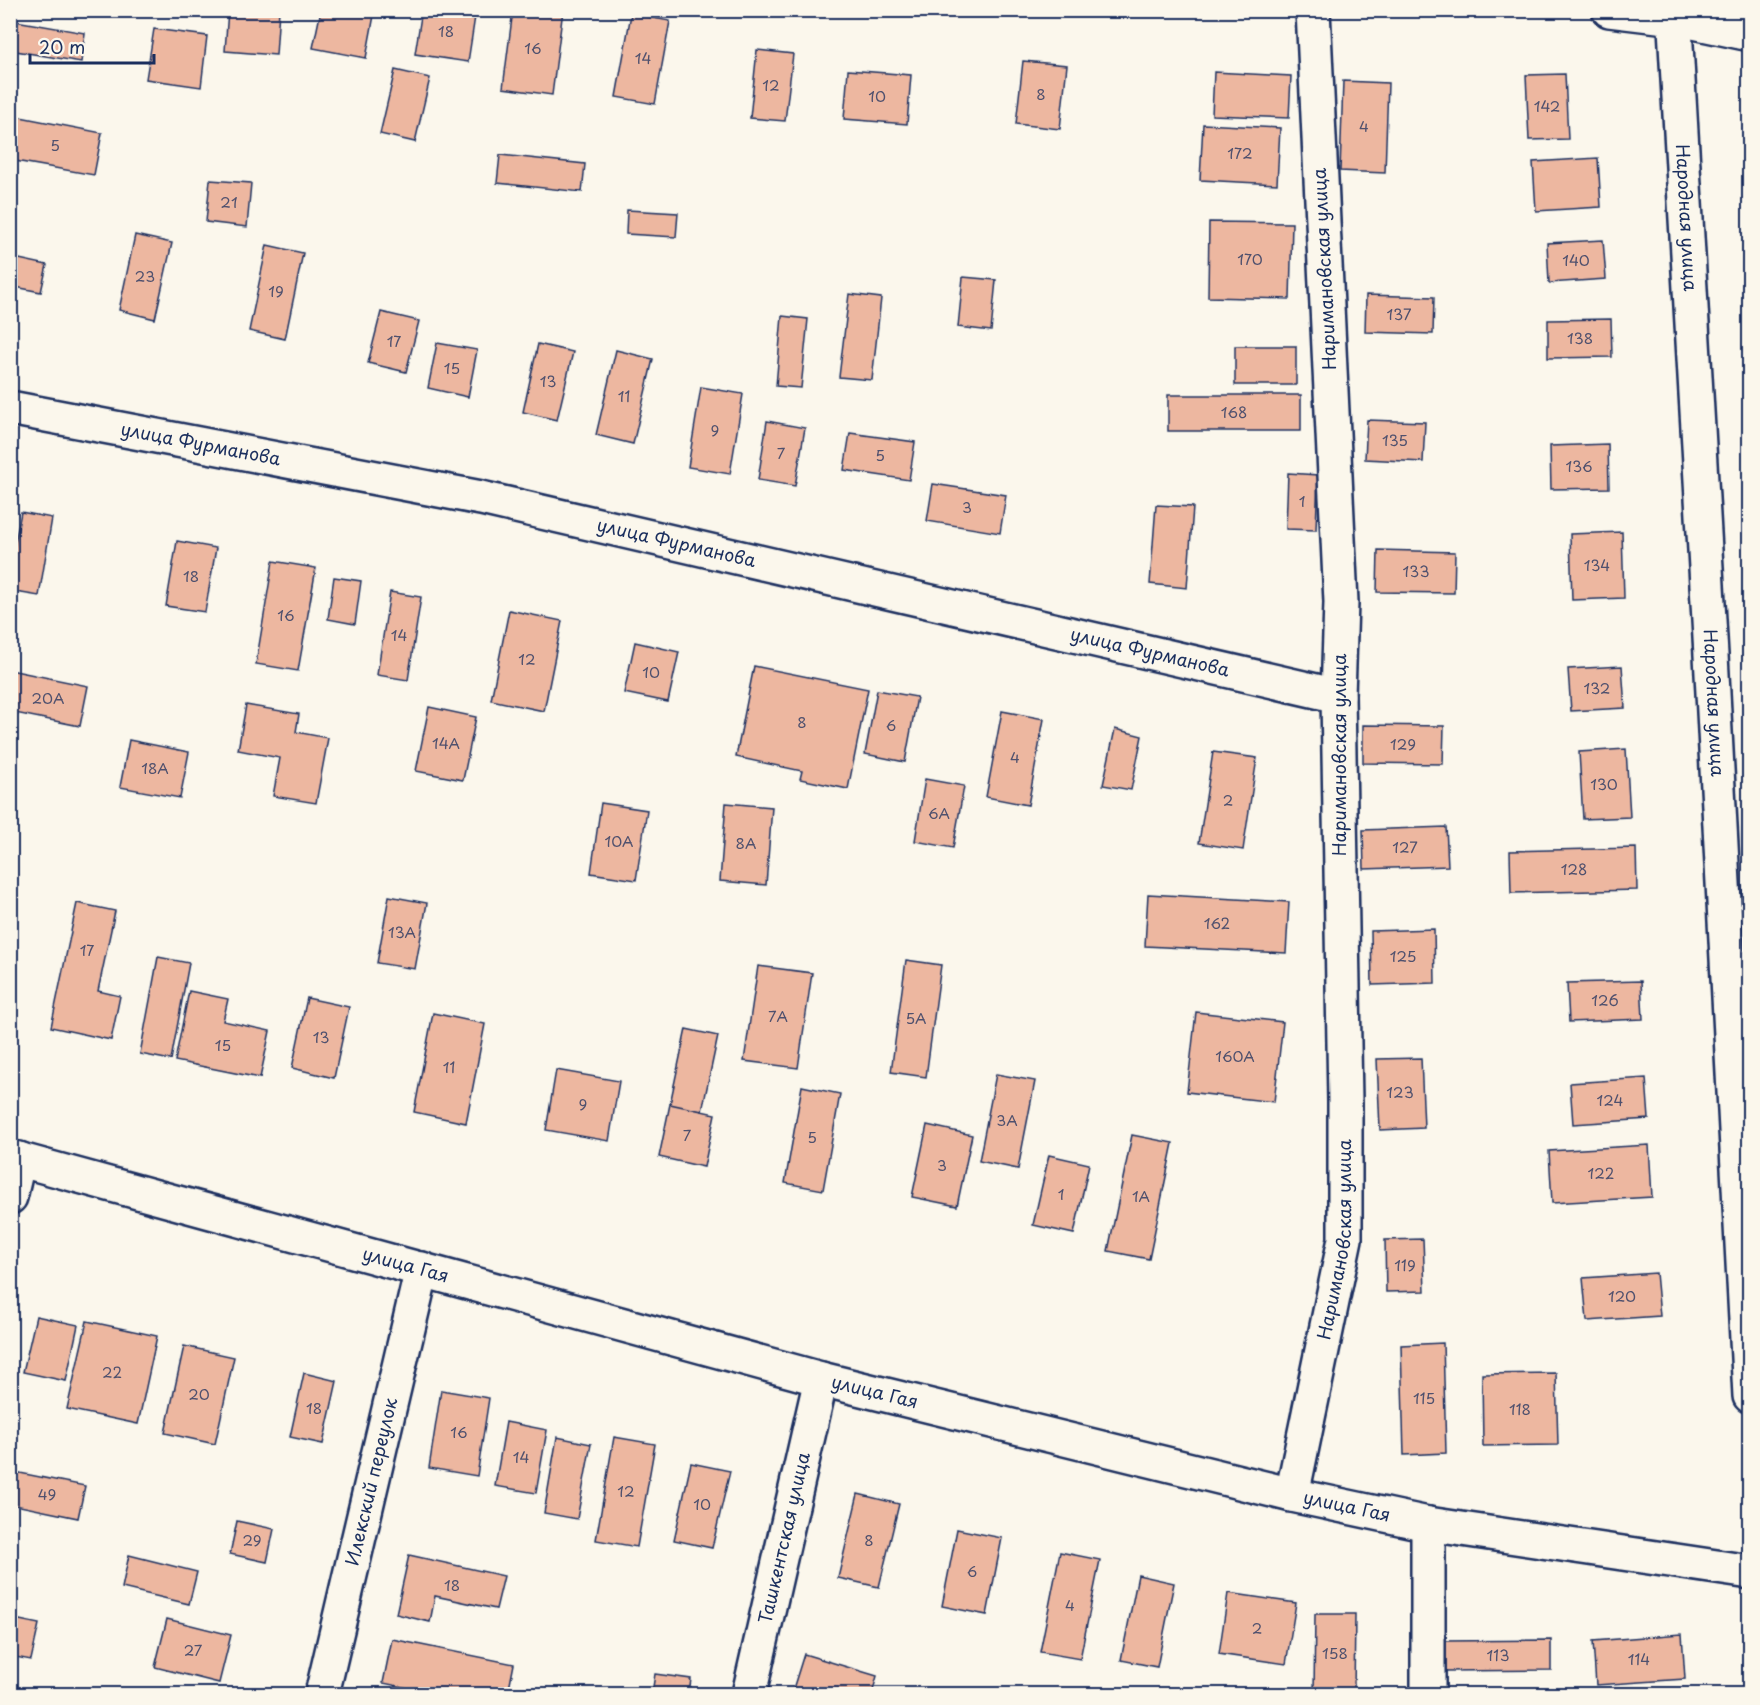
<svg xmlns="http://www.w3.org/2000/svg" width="1760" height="1705" viewBox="0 0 1760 1705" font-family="'Playpen Sans',sans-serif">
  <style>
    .building { fill: #edb7a0; stroke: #1b2f5e; stroke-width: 1.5 }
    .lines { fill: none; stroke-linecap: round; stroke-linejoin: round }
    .minor-casing { stroke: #1b2f5e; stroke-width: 38 }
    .major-casing { stroke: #1b2f5e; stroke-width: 38 }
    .minor { stroke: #fbf7ec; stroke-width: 33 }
    .major { stroke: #fbf7ec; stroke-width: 33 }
    .labels { text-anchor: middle; stroke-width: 5; stroke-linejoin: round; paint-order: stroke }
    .number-label { font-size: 15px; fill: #50516e }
    .street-label { font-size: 18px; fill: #1b2f5e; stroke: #fbf7ec }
  </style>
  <rect width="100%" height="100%" fill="#fbf7ec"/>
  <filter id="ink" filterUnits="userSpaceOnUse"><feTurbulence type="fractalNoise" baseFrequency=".0167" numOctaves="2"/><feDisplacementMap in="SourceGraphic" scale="12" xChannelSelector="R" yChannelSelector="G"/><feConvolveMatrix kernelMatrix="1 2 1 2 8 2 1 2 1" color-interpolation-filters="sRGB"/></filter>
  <g filter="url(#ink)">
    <path class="building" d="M 228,10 L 279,10 L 276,55 L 225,51 Z
      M 321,10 L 375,10 L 366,58 L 313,48 Z
      M 422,10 L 476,10 L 468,62 L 415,54 Z
      M 513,10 L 563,10 L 552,95 L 503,88 Z
      M 631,14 L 670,21 L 655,104 L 616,97 Z
      M 10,20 L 85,33 L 81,62 L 10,50 Z
      M 154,29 L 207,36 L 201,87 L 146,79 Z
      M 757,50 L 793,54 L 785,121 L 750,118 Z
      M 1023,61 L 1067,65 L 1060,129 L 1016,124 Z
      M 395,70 L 430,78 L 415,142 L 380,134 Z
      M 848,70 L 911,75 L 907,124 L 844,119 Z
      M 1214,72 L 1291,76 L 1289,118 L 1212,115 Z
      M 1565,74 L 1568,139 L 1529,140 L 1526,75 Z
      M 1343,81 L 1388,83 L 1385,173 L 1340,171 Z
      M 10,115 L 102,133 L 94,175 L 10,160 Z
      M 1203,124 L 1280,128 L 1277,184 L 1200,180 Z
      M 500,155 L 585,164 L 582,192 L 497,183 Z
      M 1598,158 L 1601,207 L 1536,211 L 1533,162 Z
      M 210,180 L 251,183 L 247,227 L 206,222 Z
      M 627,210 L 678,213 L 676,237 L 626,234 Z
      M 1209,222 L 1292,223 L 1290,299 L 1208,297 Z
      M 135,235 L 172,243 L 155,319 L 119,310 Z
      M 1603,240 L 1606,279 L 1549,283 L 1547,243 Z
      M 267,245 L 303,253 L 285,339 L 249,331 Z
      M 10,257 L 47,265 L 41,292 L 10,286 Z
      M 963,277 L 996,280 L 991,331 L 958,327 Z
      M 849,294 L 881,298 L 872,380 L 839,377 Z
      M 1366,295 L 1434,297 L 1433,334 L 1365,332 Z
      M 381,312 L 419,321 L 406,372 L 368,363 Z
      M 782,316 L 808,319 L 801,388 L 776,386 Z
      M 1611,319 L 1612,357 L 1548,358 L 1548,320 Z
      M 437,343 L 477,350 L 468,397 L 428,388 Z
      M 538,344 L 573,352 L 557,420 L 523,412 Z
      M 1235,346 L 1296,346 L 1296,385 L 1235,385 Z
      M 616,350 L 653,359 L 633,444 L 596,435 Z
      M 701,387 L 743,394 L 730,474 L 688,467 Z
      M 1168,395 L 1301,395 L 1301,431 L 1168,431 Z
      M 1367,420 L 1425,422 L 1423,462 L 1365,459 Z
      M 767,421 L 805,428 L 795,486 L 758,480 Z
      M 850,433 L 915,442 L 909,480 L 844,470 Z
      M 1608,444 L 1609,488 L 1551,489 L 1550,446 Z
      M 1288,473 L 1318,475 L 1316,530 L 1286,529 Z
      M 933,484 L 1006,495 L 1000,533 L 927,521 Z
      M 1156,505 L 1193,507 L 1187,588 L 1150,584 Z
      M 21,512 L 52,518 L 39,596 L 10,591 L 10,569 Z
      M 1622,532 L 1624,598 L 1572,600 L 1570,534 Z
      M 177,541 L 216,548 L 205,612 L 166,606 Z
      M 1378,550 L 1455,552 L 1454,593 L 1377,592 Z
      M 273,561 L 316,568 L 298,671 L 256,664 Z
      M 334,577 L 361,581 L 355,624 L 328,619 Z
      M 390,592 L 421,597 L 408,680 L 377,675 Z
      M 509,610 L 562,621 L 544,711 L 491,700 Z
      M 635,642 L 679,652 L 668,702 L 624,693 Z
      M 754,666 L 868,689 L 848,789 L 800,779 L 802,771 L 736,757 Z
      M 1622,666 L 1625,708 L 1571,711 L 1568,669 Z
      M 10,670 L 88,686 L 80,726 L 10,712 Z
      M 877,690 L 917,697 L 905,762 L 865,754 Z
      M 246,705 L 299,714 L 296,732 L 328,738 L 316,803 L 273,796 L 280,758 L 238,750 Z
      M 429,707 L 476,717 L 463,780 L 416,771 Z
      M 1002,711 L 1044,719 L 1028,805 L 986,797 Z
      M 1363,725 L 1444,726 L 1443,764 L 1363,763 Z
      M 1115,729 L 1142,736 L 1131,790 L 1103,785 Z
      M 129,740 L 189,752 L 180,798 L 120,787 Z
      M 1626,749 L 1630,817 L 1583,819 L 1579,752 Z
      M 1213,752 L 1257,758 L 1243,850 L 1199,843 Z
      M 925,779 L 964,786 L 953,848 L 915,841 Z
      M 601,803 L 647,810 L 636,880 L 591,873 Z
      M 726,803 L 772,807 L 766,885 L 720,881 Z
      M 1446,827 L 1448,866 L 1364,869 L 1363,830 Z
      M 1636,848 L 1637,890 L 1511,893 L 1510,851 Z
      M 1148,894 L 1289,902 L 1286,953 L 1145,946 Z
      M 389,896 L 427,903 L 415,969 L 377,963 Z
      M 77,903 L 115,911 L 98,991 L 120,996 L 111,1040 L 51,1027 Z
      M 1434,929 L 1435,983 L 1372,985 L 1371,931 Z
      M 158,957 L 189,963 L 171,1060 L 140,1054 Z
      M 906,960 L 941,965 L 926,1077 L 891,1072 Z
      M 758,966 L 812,973 L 798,1068 L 744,1061 Z
      M 1641,981 L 1643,1019 L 1569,1022 L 1567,983 Z
      M 189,991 L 228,999 L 223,1021 L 270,1031 L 260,1078 L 175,1061 Z
      M 307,998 L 349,1007 L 334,1078 L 292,1068 Z
      M 1196,1012 L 1283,1022 L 1274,1102 L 1187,1092 Z
      M 433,1013 L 485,1024 L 466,1123 L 414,1112 Z
      M 686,1029 L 718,1036 L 702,1111 L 670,1104 Z
      M 1421,1058 L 1424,1128 L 1380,1130 L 1377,1059 Z
      M 556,1070 L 619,1081 L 609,1141 L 546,1130 Z
      M 996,1074 L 1035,1081 L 1018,1169 L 979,1161 Z
      M 1646,1078 L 1649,1119 L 1573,1124 L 1570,1083 Z
      M 802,1086 L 840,1094 L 823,1190 L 785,1183 Z
      M 670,1104 L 715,1114 L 704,1167 L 659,1157 Z
      M 927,1125 L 972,1135 L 957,1206 L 912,1197 Z
      M 1132,1135 L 1173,1143 L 1149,1259 L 1108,1251 Z
      M 1649,1145 L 1652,1197 L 1552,1203 L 1549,1151 Z
      M 1049,1155 L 1089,1164 L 1074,1234 L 1033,1225 Z
      M 1423,1239 L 1425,1291 L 1386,1292 L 1385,1240 Z
      M 1656,1273 L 1660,1316 L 1587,1321 L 1583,1278 Z
      M 36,1316 L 78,1325 L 66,1381 L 23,1372 Z
      M 87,1321 L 157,1336 L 138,1424 L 67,1409 Z
      M 1443,1343 L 1446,1453 L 1404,1455 L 1401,1345 Z
      M 184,1346 L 234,1357 L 215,1444 L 165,1433 Z
      M 304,1373 L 337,1381 L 323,1444 L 290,1437 Z
      M 1556,1373 L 1558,1445 L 1483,1446 L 1482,1374 Z
      M 441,1390 L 489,1398 L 477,1476 L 429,1468 Z
      M 506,1422 L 547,1430 L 536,1493 L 495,1486 Z
      M 557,1437 L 591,1444 L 577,1519 L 544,1513 Z
      M 614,1437 L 655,1444 L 637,1547 L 596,1540 Z
      M 691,1463 L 730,1471 L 712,1548 L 674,1540 Z
      M 10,1471 L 85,1486 L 78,1518 L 10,1504 Z
      M 858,1494 L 899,1504 L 879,1587 L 838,1578 Z
      M 237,1521 L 274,1529 L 267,1562 L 230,1554 Z
      M 957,1529 L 1002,1538 L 987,1615 L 942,1606 Z
      M 1060,1552 L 1100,1560 L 1080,1659 L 1040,1652 Z
      M 129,1555 L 197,1572 L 189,1604 L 122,1588 Z
      M 409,1555 L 504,1576 L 496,1609 L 435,1596 L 430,1622 L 396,1614 Z
      M 1138,1575 L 1174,1583 L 1157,1667 L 1121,1660 Z
      M 1228,1593 L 1296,1603 L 1286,1664 L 1219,1654 Z
      M 1315,1614 L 1355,1614 L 1354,1694 L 1314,1694 Z
      M 10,1618 L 39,1624 L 31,1660 L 10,1656 Z
      M 167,1619 L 231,1635 L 219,1683 L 155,1667 Z
      M 1682,1634 L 1685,1679 L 1596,1685 L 1593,1641 Z
      M 392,1639 L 514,1664 L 508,1694 L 438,1694 L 383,1683 Z
      M 1551,1640 L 1551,1670 L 1445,1671 L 1444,1641 Z
      M 804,1654 L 877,1676 L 872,1694 L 811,1694 L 793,1689 Z
      M 655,1674 L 691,1679 L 689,1694 L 652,1694 Z"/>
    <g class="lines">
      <g class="minor-casing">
        <g id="minor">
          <path id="s1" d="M 1674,10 L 1711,655 L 1750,1396"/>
          <path id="s2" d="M 10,408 L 481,498 L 1338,696"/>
          <path id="s3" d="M 10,1157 L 821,1379 L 1292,1495 L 1428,1524 L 1750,1572"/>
          <path d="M 10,1197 L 19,1159"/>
          <path id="s4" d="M 1292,1495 L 1345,1239 L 1345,1102 L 1338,696 L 1341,602 L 1313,10"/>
          <path id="s5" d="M 322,1694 L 422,1269"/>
          <path id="s6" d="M 749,1694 L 821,1379"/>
          <path d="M 1428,1694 L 1428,1524"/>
        </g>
      </g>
      <g class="major-casing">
        <path id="major" d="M 1609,10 L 1675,18 L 1750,34"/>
      </g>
      <use href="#minor" class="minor"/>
      <use href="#major" class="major"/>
    </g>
  </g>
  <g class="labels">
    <g class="number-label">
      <text x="446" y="37">18</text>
      <text x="533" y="54">16</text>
      <text x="643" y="64">14</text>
      <text x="771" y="91">12</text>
      <text x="1041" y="100">8</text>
      <text x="877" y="102">10</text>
      <text x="1547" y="112">142</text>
      <text x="1364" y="132">4</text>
      <text x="55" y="151">5</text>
      <text x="1240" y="159">172</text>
      <text x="229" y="208">21</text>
      <text x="1250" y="265">170</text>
      <text x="1576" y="266">140</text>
      <text x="145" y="282">23</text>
      <text x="276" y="297">19</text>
      <text x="1399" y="320">137</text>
      <text x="1580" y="344">138</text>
      <text x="394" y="347">17</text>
      <text x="452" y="374">15</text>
      <text x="548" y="387">13</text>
      <text x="624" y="402">11</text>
      <text x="1234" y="418">168</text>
      <text x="715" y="436">9</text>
      <text x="1395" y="446">135</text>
      <text x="781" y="459">7</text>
      <text x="880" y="461">5</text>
      <text x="1579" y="472">136</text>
      <text x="1302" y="507">1</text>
      <text x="967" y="513">3</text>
      <text x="1597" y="571">134</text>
      <text x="1416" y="577">133</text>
      <text x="191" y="582">18</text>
      <text x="286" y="621">16</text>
      <text x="399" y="641">14</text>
      <text x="527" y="665">12</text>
      <text x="651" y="678">10</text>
      <text x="1597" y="694">132</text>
      <text x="48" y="704">20А</text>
      <text x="802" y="728">8</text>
      <text x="891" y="731">6</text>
      <text x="446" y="749">14А</text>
      <text x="1403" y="750">129</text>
      <text x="1015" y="763">4</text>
      <text x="155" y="774">18А</text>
      <text x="1604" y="790">130</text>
      <text x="1228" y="806">2</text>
      <text x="939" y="819">6А</text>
      <text x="619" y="847">10А</text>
      <text x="746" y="849">8А</text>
      <text x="1405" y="853">127</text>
      <text x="1574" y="875">128</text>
      <text x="1217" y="929">162</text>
      <text x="402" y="938">13А</text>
      <text x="87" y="956">17</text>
      <text x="1403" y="962">125</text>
      <text x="1605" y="1006">126</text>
      <text x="778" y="1022">7А</text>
      <text x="916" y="1024">5А</text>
      <text x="321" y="1043">13</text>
      <text x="223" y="1051">15</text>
      <text x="1235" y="1062">160А</text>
      <text x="449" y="1073">11</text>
      <text x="1400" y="1098">123</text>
      <text x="1610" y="1106">124</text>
      <text x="583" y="1110">9</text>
      <text x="1007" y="1126">3А</text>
      <text x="687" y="1141">7</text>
      <text x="812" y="1143">5</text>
      <text x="942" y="1171">3</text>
      <text x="1601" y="1179">122</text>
      <text x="1061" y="1200">1</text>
      <text x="1141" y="1202">1А</text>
      <text x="1405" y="1271">119</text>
      <text x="1622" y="1302">120</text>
      <text x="112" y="1378">22</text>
      <text x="199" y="1400">20</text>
      <text x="1424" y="1404">115</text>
      <text x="314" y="1414">18</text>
      <text x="1520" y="1415">118</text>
      <text x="459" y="1438">16</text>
      <text x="521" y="1463">14</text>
      <text x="626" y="1497">12</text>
      <text x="47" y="1500">49</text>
      <text x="702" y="1510">10</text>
      <text x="252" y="1546">29</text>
      <text x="869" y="1546">8</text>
      <text x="972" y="1577">6</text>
      <text x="452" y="1591">18</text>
      <text x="1070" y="1611">4</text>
      <text x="1257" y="1634">2</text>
      <text x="193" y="1656">27</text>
      <text x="1335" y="1659">158</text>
      <text x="1498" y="1661">113</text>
      <text x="1639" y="1665">114</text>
    </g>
    <g class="street-label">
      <text dy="6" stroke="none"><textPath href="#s1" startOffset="208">Народная улица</textPath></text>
      <text transform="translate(1325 269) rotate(-93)" y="6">Наримановская улица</text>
      <text dy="6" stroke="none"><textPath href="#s2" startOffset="194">улица Фурманова</textPath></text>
      <text dy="6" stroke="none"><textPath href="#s2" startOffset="680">улица Фурманова</textPath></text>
      <text dy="6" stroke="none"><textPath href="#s2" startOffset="1166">улица Фурманова</textPath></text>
      <text dy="6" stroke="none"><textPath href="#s1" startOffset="694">Народная улица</textPath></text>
      <text transform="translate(1340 755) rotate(-90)" y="6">Наримановская улица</text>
      <text dy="6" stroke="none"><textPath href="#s4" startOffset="260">Наримановская улица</textPath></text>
      <text dy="6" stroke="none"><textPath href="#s3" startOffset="410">улица Гая</textPath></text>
      <text dy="6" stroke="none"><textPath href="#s3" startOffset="896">улица Гая</textPath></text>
      <text dy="6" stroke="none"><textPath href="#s5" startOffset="218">Илекский переулок</textPath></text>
      <text dy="6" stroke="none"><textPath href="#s3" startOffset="1382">улица Гая</textPath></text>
      <text dy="6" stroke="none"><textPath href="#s6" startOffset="160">Ташкентская улица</textPath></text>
    </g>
  </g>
  <rect width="1760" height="1705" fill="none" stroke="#fbf7ec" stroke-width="36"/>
  <rect x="18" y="18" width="1724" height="1669" fill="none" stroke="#1b2f5e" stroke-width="2" filter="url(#ink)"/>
  <path d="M30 54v9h124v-9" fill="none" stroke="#1b2f5e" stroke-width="3"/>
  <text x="39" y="54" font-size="18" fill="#1b2f5e" stroke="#fbf7ec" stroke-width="4.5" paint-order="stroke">20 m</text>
</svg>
